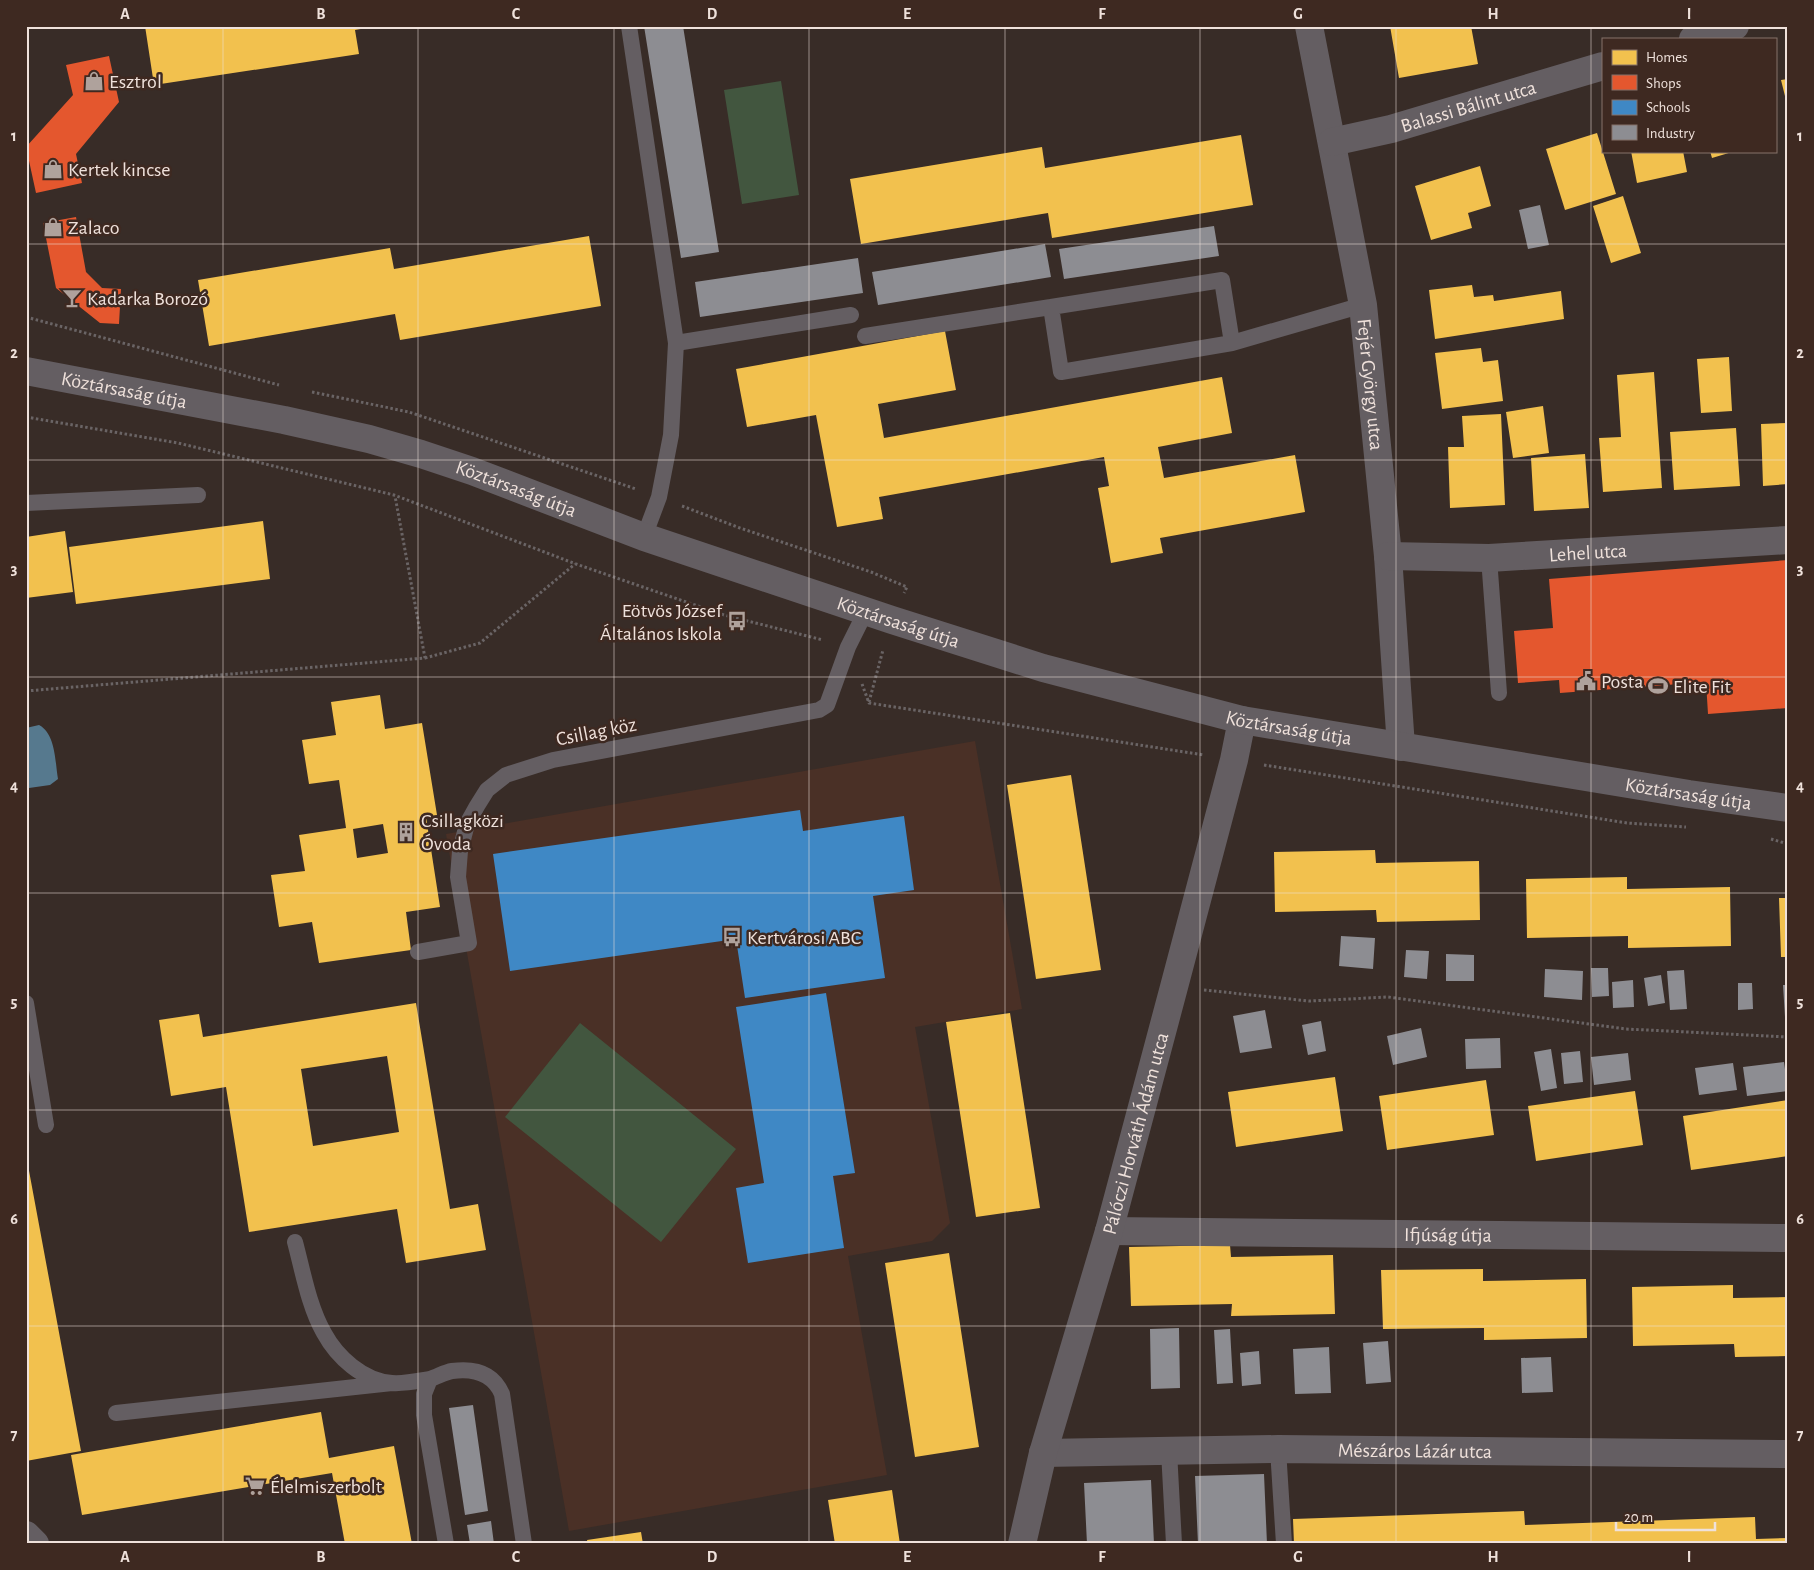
<svg xmlns="http://www.w3.org/2000/svg" width="1814" height="1570" font-family="'Alegreya Sans',sans-serif">
  <style>
    .built { fill: #4a3026 }
    .green { fill: #42563f }
    .water { fill: #56798e }
    .homes { fill: #f2c14e; fill-rule: evenodd }
    .shops { fill: #e4572e }
    .schools { fill: #3f88c5 }
    .industry { fill: #8d8d92 }
    .lines { fill: none; stroke-linecap: round; stroke-linejoin: round }
    .path { stroke: #6a6465; stroke-width: 3; stroke-dasharray: 2.5 2.5; stroke-linecap: butt }
    .service { stroke: #645e62; stroke-width: 16 }
    .minor { stroke: #645e62; stroke-width: 28 }
    .tertiary { stroke: #645e62; stroke-width: 28 }
    .grid { fill: none; stroke: #efe1db; stroke-width: 1; stroke-opacity: 0.55 }
    .labels { text-anchor: middle; stroke-width: 5; stroke-linejoin: round; paint-order: stroke }
    .poi-label { font-size: 20px; fill: #efe1db; stroke: #3e2921; text-anchor: start }
    .street-label { font-size: 20px; fill: #efe1db; stroke: #3e2921 }
    .neatline { fill: none; stroke: #efe1db; stroke-width: 2 }
    .grid-label { font-size: 16px; text-anchor: middle; font-weight: bold; fill: #efe1db }
  </style>
  <rect width="100%" height="100%" fill="#382c27"/>
  <path class="built" d="M975 741 1022 1009 915 1027 950 1223 932 1241 848 1256 887 1475 569 1531 446 834Z"/>
  <path class="green" d="M781 81 799 195 742 204 724 90Z
    M580 1023 736 1149 661 1242 505 1117Z"/>
  <path class="water" d="M39 725C56 734 55 762 58 779L50 785 29 788 26 775V728Z"/>
  <path class="homes" d="M145 26H372V27L355 30 359 54 154 85Z
    M1390 26H1471L1478 64 1399 78Z
    M1788 79V104H1787L1781 80Z
    M1597 133 1616 194 1565 210 1546 149Z
    M1241 135 1253 205 1052 238 1048 213 861 244 850 179 1042 147 1045 168Z
    M1631 151H1683L1687 172 1637 183Z
    M1710 151H1732V152L1712 158Z
    M1480 166 1491 206 1468 213 1472 228 1431 240 1415 186Z
    M1623 196 1641 253 1611 263 1593 206Z
    M589 236 601 306 400 340 395 314 209 346 198 280 390 248 394 269Z
    M1472 285 1474 297 1493 295 1494 301 1561 291 1564 319 1435 339 1429 290Z
    M945 331 956 390 878 404 884 438 1222 377 1232 433 1158 447 1164 478 1295 455 1305 512 1160 538 1163 553 1111 563 1098 488 1109 486 1104 457 879 497 883 519 837 527 816 415 747 427 736 369Z
    M1481 348 1483 362 1498 360 1503 401 1442 409 1435 353Z
    M1729 357 1732 411 1701 413 1697 359Z
    M1654 372 1662 488 1603 492 1599 438 1621 437 1617 375Z
    M1543 406 1549 453 1513 458 1506 412Z
    M1501 414 1505 505 1450 508 1448 447H1464L1462 416Z
    M1788 423V484L1763 486 1761 424Z
    M1736 428 1740 486 1674 490 1670 432Z
    M1585 454 1589 508 1534 511 1531 458Z
    M263 521 270 579 76 604 69 547Z
    M65 531 73 592 26 598V537Z
    M380 695 385 729 422 723 437 815 426 817 440 907 406 912 411 950 319 963 312 922 279 927 271 875 305 871 299 835 346 828 339 780 309 784 302 740 336 735 331 702ZM383 824 388 853 357 858 353 829Z
    M1071 775 1101 970 1036 979 1007 785Z
    M1375 850 1376 863 1479 861 1480 920 1377 922 1376 910 1275 912 1274 852Z
    M1627 877V889L1730 887 1731 946 1628 948V936L1527 938 1526 879Z
    M1779 898H1788V957H1781Z
    M416 1003 450 1209 478 1204 486 1250 406 1263 397 1209 249 1232 226 1087 171 1096 159 1020 199 1014 203 1037ZM387 1056 399 1132 313 1146 301 1069Z
    M1010 1013 1040 1208 976 1217 946 1022Z
    M1335 1077 1343 1131 1236 1147 1228 1092Z
    M1486 1080 1494 1135 1387 1150 1379 1096Z
    M1635 1091 1643 1145 1536 1161 1528 1106Z
    M1788 1100V1156L1691 1170 1683 1116Z
    M27 1160 81 1451 26 1461V1161Z
    M1230 1245 1231 1257 1333 1255 1335 1314 1231 1316 1232 1304 1131 1306 1129 1247Z
    M949 1253 979 1447 915 1457 885 1263Z
    M1483 1269V1281L1586 1279 1587 1338 1484 1340V1328L1383 1329 1381 1270Z
    M1733 1285V1298L1788 1297V1356L1735 1357 1734 1344 1633 1346 1632 1287Z
    M321 1412 329 1458 394 1446 412 1544H345L332 1473 82 1515 71 1455Z
    M892 1490 900 1544H835L828 1500Z
    M1524 1511 1525 1525 1755 1517 1756 1539 1788 1538V1544H1294L1293 1519Z
    M641 1532 643 1544H588L587 1540Z"/>
  <path class="shops" d="M109 56 119 102 76 154 82 183 36 193 26 147 73 95 66 65Z
    M76 217 86 272 102 288 121 289 119 324 100 323 56 288 43 223Z
    M1788 560V708L1708 714 1706 682 1560 693 1559 680 1518 683 1514 631 1553 628 1549 579Z"/>
  <path class="schools" d="M800 810 803 831 904 816 914 890 873 896 885 978 745 998 736 939 510 971 493 854Z
    M826 993 855 1173 833 1176 844 1248 748 1263 736 1188 764 1183 736 1007Z"/>
  <path class="industry" d="M644 26H683L719 252 681 258Z
    M1540 205 1549 245 1528 249 1519 210Z
    M1214 226 1219 256 1064 279 1059 249Z
    M1045 244 1051 277 878 305 872 272Z
    M858 258 863 293 700 317 695 282Z
    M1341 936 1375 938 1373 969 1339 966Z
    M1406 950 1429 951 1427 979 1404 977Z
    M1446 954 1474 955V981H1446Z
    M1591 968H1608L1609 996 1592 997Z
    M1545 969 1583 971 1582 1000 1544 997Z
    M1684 970 1687 1009 1670 1010 1667 971Z
    M1661 975 1665 1003 1648 1006 1644 978Z
    M1633 980 1634 1007 1613 1008 1612 982Z
    M1738 983H1752L1753 1009 1738 1010Z
    M1783 985H1788V1016L1785 1017Z
    M1265 1010 1272 1048 1240 1053 1233 1016Z
    M1321 1021 1326 1051 1308 1055 1302 1025Z
    M1421 1028 1427 1057 1393 1065 1387 1036Z
    M1500 1038 1501 1068 1466 1069 1465 1039Z
    M1551 1049 1557 1088 1541 1091 1534 1052Z
    M1580 1051 1583 1082 1564 1084 1561 1053Z
    M1628 1053 1631 1080 1594 1085 1591 1057Z
    M1784 1062 1788 1091 1747 1096 1743 1067Z
    M1733 1063 1737 1090 1699 1095 1695 1068Z
    M1179 1328 1180 1388 1151 1389 1150 1329Z
    M1230 1329 1233 1383 1217 1384 1214 1330Z
    M1388 1341 1391 1382 1366 1384 1363 1343Z
    M1329 1347 1331 1393 1295 1394 1293 1349Z
    M1259 1351 1261 1384 1242 1386 1240 1353Z
    M1551 1357 1553 1392 1522 1393 1521 1358Z
    M473 1405 488 1511 465 1515 449 1408Z
    M1264 1474 1267 1544H1198L1195 1476Z
    M1151 1480 1154 1544H1087L1084 1483Z
    M491 1521 494 1544H470L467 1525Z"/>
  <g class="lines">
    <path class="path" d="M26 317 279 385
      M312 392 409 412 636 489
      M26 417 178 443 394 495 576 564 724 615 823 640
      M682 506 740 528 871 572 907 587 904 593
      M425 658 480 643 575 564
      M862 684 869 703 1204 755
      M26 691 425 658 395 496
      M869 702 883 650
      M1264 765 1627 823 1686 827
      M1771 839 1788 844
      M1204 990 1309 1001 1388 997 1626 1029 1788 1037"/>
    <path class="service" d="M629 26 676 343 671 435 659 497 644 537
      M1051 307 1222 280 1232 343
      M865 336 1051 307 1061 372 1232 343 1363 305
      M676 343 851 315
      M26 503 198 495
      M1489 558 1499 693
      M418 952 469 943 458 877 460 851 467 824 477 806 487 790 506 775 553 760 819 710 827 705 848 647 866 611
      M26 1003 46 1125
      M295 1242C303 1272 309 1307 324 1333 337 1357 363 1381 392 1383 404 1384 418 1381 430 1379
      M116 1413 392 1383
      M1278 1449 1284 1544
      M1169 1451 1174 1544
      M446 1544 424 1415V1394L430 1379C437 1377 445 1372 452 1371 474 1368 493 1373 502 1394L524 1544"/>
    <g class="minor">
      <path id="s1" d="M1309 26 1363 305 1388 556 1401 747"/>
      <path d="M1693 39 1735 26"/>
      <path id="s2" d="M1332 142 1391 129 1603 66"/>
      <path id="s3" d="M1388 556 1489 558 1788 540"/>
      <path id="s4" d="M1109 1231 1788 1238"/>
      <path id="s5" d="M1043 1453 1278 1449 1788 1454"/>
      <path d="M26 1535 35 1544"/>
      <path id="s6" d="M1022 1544 1043 1453 1109 1231 1174 987 1234 760 1242 720"/>
    </g>
    <path class="tertiary" id="s7" d="M26 371 284 420 369 439 421 454 472 471 644 537 892 620 1043 668 1242 720 1689 794 1788 808"/>
  </g>
  <path class="grid" d="M223 26V1544M418 26V1544M614 26V1544M809 26V1544M1005 26V1544M1200 26V1544M1396 26V1544M1591 26V1544M26 244H1788M26 460H1788M26 677H1788M26 893H1788M26 1110H1788M26 1326H1788"/>
  <defs>
    <symbol id="shop-bare" viewBox="-9 -9 18 18"><path d="M-5-2.5h2.3a2.7 3.5 0 0 1 5.4 0H5L5.5 6h-11ZM-1.5-2.5h3a1.5 2.3 0 0 0-3 0Z" fill="#afa29c" stroke="#3e2921" stroke-width="2.5" paint-order="stroke"/></symbol>
    <symbol id="bar-bare" viewBox="-9 -9 18 18"><path d="M-6-5H6L.8 .8V4.5H3.5V6h-7V4.5H-.8V.8Z" fill="#afa29c" stroke="#3e2921" stroke-width="2.5" paint-order="stroke"/></symbol>
    <symbol id="bus-bare" viewBox="-9 -9 18 18"><path d="M-5-6H5V4H4V6H2V4H-2V6H-4V4H-5ZM-3.5-4V0h7V-4ZM-3.5 1.2v1.5H-2V1.2ZM2 1.2v1.5H3.5V1.2Z" fill="#afa29c" stroke="#3e2921" stroke-width="2.5" paint-order="stroke"/></symbol>
    <symbol id="civic-bare" viewBox="-9 -9 18 18"><path d="M-.6-6.5H3V-4.5H.6V-3L4-1V1h2V6H-6V1h2V-1L-.6-3ZM-1.2 2.5V6h2.4V2.5Z" fill="#afa29c" stroke="#3e2921" stroke-width="2.5" paint-order="stroke"/></symbol>
    <symbol id="stadium-bare" viewBox="-9 -9 18 18"><path d="M0-5a6.5 5 0 1 0 0 10a6.5 5 0 1 0 0-10ZM-3.5-1.8h7v3.6h-7Z" fill="#afa29c" stroke="#3e2921" stroke-width="2.5" paint-order="stroke"/></symbol>
    <symbol id="building-bare" viewBox="-9 -9 18 18"><path d="M-4-6H4V6H1V3H-1V6H-4ZM-2.5-4.3h1.7v1.8h-1.7ZM.8-4.3h1.7v1.8H.8ZM-2.5-1h1.7V.8h-1.7ZM.8-1h1.7V.8H.8Z" fill="#afa29c" stroke="#3e2921" stroke-width="2.5" paint-order="stroke"/></symbol>
    <symbol id="supermarket-bare" viewBox="-9 -9 18 18"><path d="M-6-5.5h2.5l.6 2H6L4.5 2H-2.5L-4.4-4H-6ZM-1.5 3.2a1.3 1.3 0 1 0 .1 0ZM3 3.2a1.3 1.3 0 1 0 .1 0Z" fill="#afa29c" stroke="#3e2921" stroke-width="2.5" paint-order="stroke"/></symbol>
  </defs>
  <g fill-rule="evenodd">
    <use href="#shop-bare" x="80" y="67" width="28" height="28"/>
    <use href="#shop-bare" x="39" y="155" width="28" height="28"/>
    <use href="#shop-bare" x="39" y="213" width="28" height="28"/>
    <use href="#bar-bare" x="58" y="284" width="28" height="28"/>
    <use href="#bus-bare" x="723" y="607" width="28" height="28"/>
    <use href="#civic-bare" x="1572" y="667" width="28" height="28"/>
    <use href="#stadium-bare" x="1644" y="672" width="28" height="28"/>
    <use href="#building-bare" x="392" y="818" width="28" height="28"/>
    <use href="#bus-bare" x="718" y="923" width="28" height="28"/>
    <use href="#supermarket-bare" x="241" y="1472" width="28" height="28"/>
  </g>
  <g class="labels">
    <g class="poi-label">
      <text x="109" y="88">Esztrol</text>
      <text x="68" y="176">Kertek kincse</text>
      <text x="68" y="234">Zalaco</text>
      <text x="87" y="305">Kadarka Borozó</text>
      <text x="722" y="617" text-anchor="end">Eötvös József<tspan x="722" dy="23">Általános Iskola</tspan></text>
      <text x="1601" y="688">Posta</text>
      <text x="1673" y="693">Elite Fit</text>
      <text x="421" y="827">Csillagközi<tspan x="421" dy="23">Óvoda</tspan></text>
      <text x="747" y="944">Kertvárosi ABC</text>
      <text x="270" y="1493">Élelmiszerbolt</text>
    </g>
    <g class="street-label">
      <text dy="7" stroke="none"><textPath href="#s2" startOffset="141">Balassi Bálint utca</textPath></text>
      <text dy="7" stroke="none"><textPath href="#s1" startOffset="364">Fejér György utca</textPath></text>
      <text dy="7" stroke="none"><textPath href="#s7" startOffset="100">Köztársaság útja</textPath></text>
      <text dy="7" stroke="none"><textPath href="#s7" startOffset="505">Köztársaság útja</textPath></text>
      <text dy="7" stroke="none"><textPath href="#s3" startOffset="200">Lehel utca</textPath></text>
      <text dy="7" stroke="none"><textPath href="#s7" startOffset="910">Köztársaság útja</textPath></text>
      <text dy="7" stroke="none"><textPath href="#s7" startOffset="1315">Köztársaság útja</textPath></text>
      <text transform="translate(596 731) rotate(-11)" y="7">Csillag köz</text>
      <text dy="7" stroke="none"><textPath href="#s7" startOffset="1720">Köztársaság útja</textPath></text>
      <text dy="7" stroke="none"><textPath href="#s6" startOffset="426">Pálóczi Horváth Ádám utca</textPath></text>
      <text dy="7" stroke="none"><textPath href="#s4" startOffset="339">Ifjúság útja</textPath></text>
      <text dy="7" stroke="none"><textPath href="#s5" startOffset="372">Mészáros Lázár utca</textPath></text>
    </g>
  </g>
  <rect width="1814" height="1570" fill="none" stroke="#3e2921" stroke-width="55"/>
  <rect x="1602" y="38" width="175" height="115" fill="#3e2921" stroke="#85736b"/>
  <rect x="1612" y="50" width="25" height="15" fill="#f2c14e" stroke="#85736b"/>
  <text x="1646" y="62" font-size="15" fill="#efe1db">Homes</text>
  <rect x="1612" y="75" width="25" height="15" fill="#e4572e" stroke="#85736b"/>
  <text x="1646" y="88" font-size="15" fill="#efe1db">Shops</text>
  <rect x="1612" y="100" width="25" height="15" fill="#3f88c5" stroke="#85736b"/>
  <text x="1646" y="112" font-size="15" fill="#efe1db">Schools</text>
  <rect x="1612" y="125" width="25" height="15" fill="#8d8d92" stroke="#85736b"/>
  <text x="1646" y="138" font-size="15" fill="#efe1db">Industry</text>
  <path d="M1616 1522v8h99v-8" fill="none" stroke="#efe1db" stroke-width="2.5"/>
  <text x="1624" y="1522" font-size="15" fill="#efe1db" stroke="#3e2921" stroke-width="4" paint-order="stroke">20 m</text>
  <rect x="28" y="28" width="1758" height="1514" class="neatline"/>
  <g class="grid-label">
    <text x="125" y="19">A</text>
    <text x="321" y="19">B</text>
    <text x="516" y="19">C</text>
    <text x="712" y="19">D</text>
    <text x="907" y="19">E</text>
    <text x="1102" y="19">F</text>
    <text x="1298" y="19">G</text>
    <text x="1493" y="19">H</text>
    <text x="1689" y="19">I</text>
    <text x="14" y="141">1</text>
    <text x="1800" y="141">1</text>
    <text x="14" y="358">2</text>
    <text x="1800" y="358">2</text>
    <text x="14" y="574">3</text>
    <text x="1800" y="574">3</text>
    <text x="14" y="791">4</text>
    <text x="1800" y="791">4</text>
    <text x="14" y="1007">5</text>
    <text x="1800" y="1007">5</text>
    <text x="14" y="1224">6</text>
    <text x="1800" y="1224">6</text>
    <text x="14" y="1440">7</text>
    <text x="1800" y="1440">7</text>
    <text x="125" y="1562">A</text>
    <text x="321" y="1562">B</text>
    <text x="516" y="1562">C</text>
    <text x="712" y="1562">D</text>
    <text x="907" y="1562">E</text>
    <text x="1102" y="1562">F</text>
    <text x="1298" y="1562">G</text>
    <text x="1493" y="1562">H</text>
    <text x="1689" y="1562">I</text>
  </g>
</svg>
